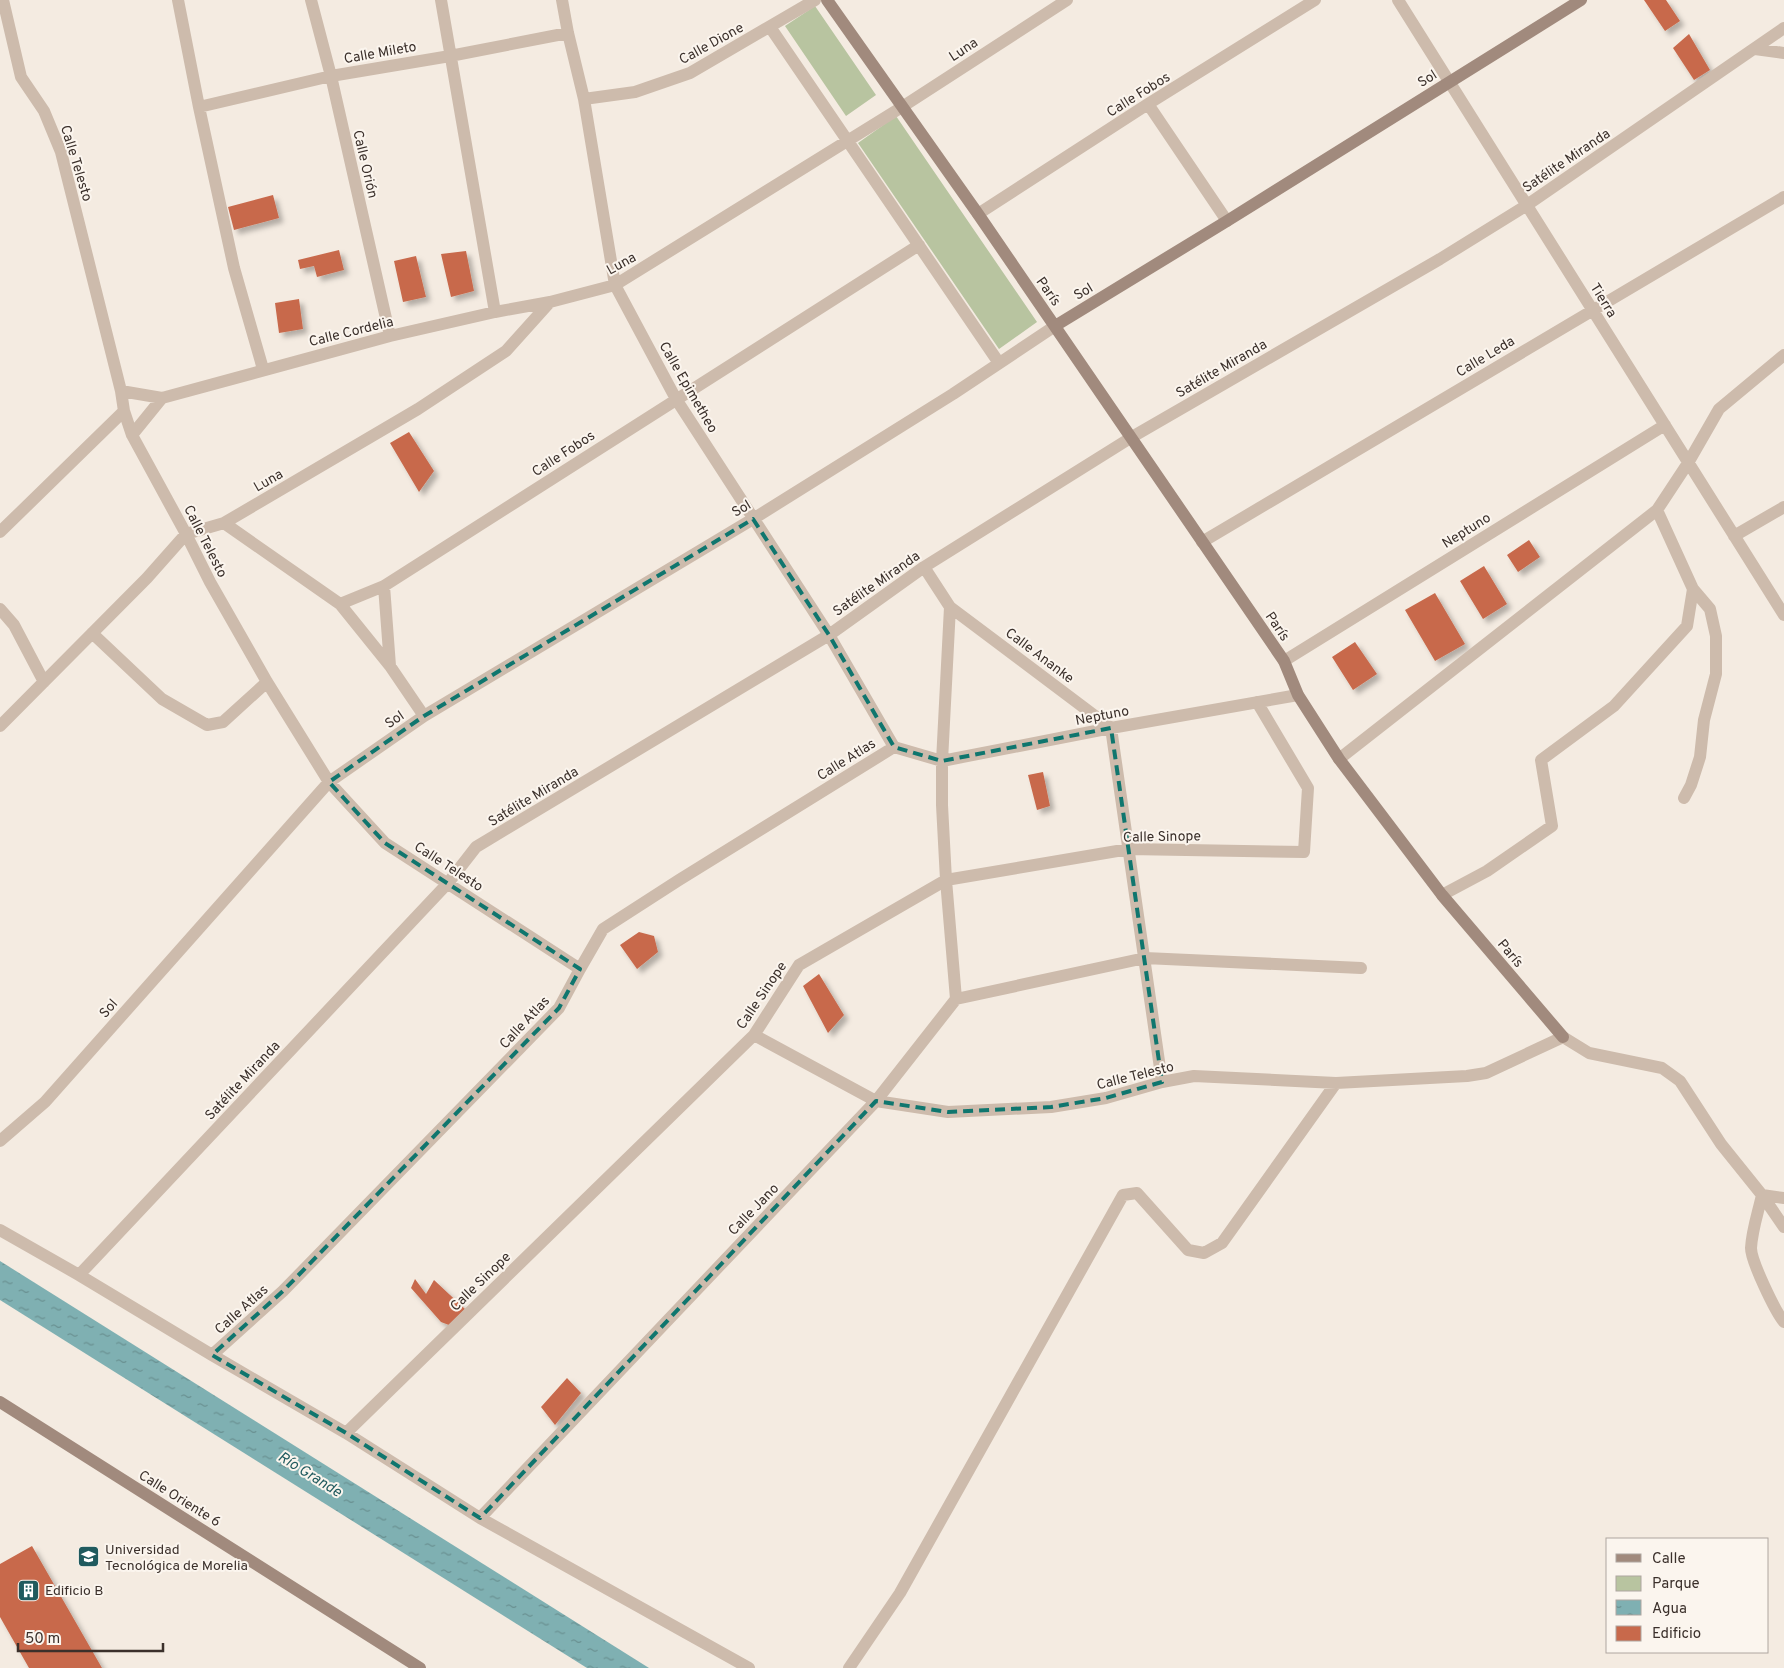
<svg xmlns="http://www.w3.org/2000/svg" width="1784" height="1668" font-family="Overpass,sans-serif">
  <style>
    .park { fill: #b8c4a0 }
    .water { fill: url(#water-ripples) }
    .building { fill: #c8694b; filter: url(#shadow) }
    .lines { fill: none; stroke-linecap: round; stroke-linejoin: round }
    .street { stroke: #cdbbac; stroke-width: 12 }
    .secondary { stroke: #a18a7d; stroke-width: 12 }
    .marked { fill: none; stroke: #0f766e; stroke-width: 4; stroke-dasharray: 10 6; stroke-linejoin: round }
    .labels { text-anchor: middle; stroke-width: 4; stroke-linejoin: round; paint-order: stroke }
    .street-label { font-size: 14px; fill: #3b302b; stroke: #fbf5ee }
    .poi-label { font-size: 14px; fill: #3b302b; stroke: #fbf5ee; text-anchor: start }
    .water-label { font-size: 15px; font-style: italic; fill: #1f5a5e; stroke: #fbf5ee }
  </style>
  <defs>
    <pattern id="water-ripples" width="26" height="14" patternUnits="userSpaceOnUse" patternTransform="scale(1.25)"><rect width="26" height="14" fill="#7fb0b2"/><path d="M2 4q2-2 4 0t4 0M15 11q2-2 4 0t4 0" fill="none" stroke="#699091"/></pattern>
    <filter id="shadow"><feDropShadow dx="4.5" dy="4.5" stdDeviation="2.5" flood-color="#0004"/></filter>
  </defs>
  <rect width="100%" height="100%" fill="#f4ebe1"/>
  <path class="park" d="M815 6 876 95 846 116 785 26Z
    M896 116 1037 322 999 349 858 143Z"/>
  <path class="water" d="M0 1261 649 1668H587L0 1300Z"/>
  <path class="building" d="M1644 0H1666L1680 21 1665 31Z
    M1689 34 1710 70 1694 80 1673 48Z
    M273 195 279 218 234 230 228 207Z
    M339 250 344 270 317 277 314 266 300 269 298 260Z
    M466 251 474 291 451 297 441 254Z
    M416 256 426 297 403 302 394 261Z
    M299 299 303 329 279 333 275 303Z
    M409 432 434 471 419 492 390 443Z
    M1529 540 1540 557 1518 572 1507 555Z
    M1484 566 1507 604 1483 619 1460 581Z
    M1435 593 1465 644 1435 661 1405 610Z
    M1355 642 1377 674 1353 690 1332 657Z
    M1043 772 1050 806 1037 810 1028 775Z
    M639 932 654 936 658 952 637 969 620 945Z
    M819 974 844 1015 828 1033 803 986Z
    M415 1279 426 1294 434 1280 465 1309 449 1325 441 1322 411 1288Z
    M567 1378 581 1393 555 1425 541 1407Z
    M32 1546 102 1668H29L0 1617V1564Z"/>
  <g class="lines">
    <path class="street" d="M3 0 21 77 44 111 61 152 121 391 124 411 132 435 186 534 210 582 267 682 329 782 385 843 580 969
      M178 0 199 107 234 268 263 369
      M311 0 331 76 390 336
      M441 0 495 312
      M562 0 568 33 584 99 615 285 676 399 829 635 894 747
      M1398 0 1784 615
      M770 27 999 363
      M1755 49 1784 53
      M584 99 635 92 690 73 815 0
      M1148 104 1227 221
      M199 107 331 76 450 56 568 33
      M978 214 1148 104 1315 0
      M121 391 162 398 390 336 495 312 550 302
      M132 435 162 398
      M224 523 340 604 390 666 424 716
      M0 532 124 411
      M1734 536 1784 507
      M1202 542 1784 197
      M384 586 390 666
      M340 604 384 586 919 245
      M950 607 1111 728 1162 1082
      M0 609 14 625 44 682
      M92 633 162 699 207 725 223 722 267 682
      M1284 661 1665 425
      M0 726 147 578 186 534 224 523 418 409 506 351 550 302 615 285 902 107 1067 0
      M1339 759 1657 510 1688 463 1719 409 1784 355
      M1684 798 1691 785 1700 757 1704 720 1716 674V636L1710 609 1693 589
      M1442 895 1487 871 1552 826 1541 760 1614 706 1687 626 1693 589 1657 510
      M956 999 1145 958 1361 968
      M754 1035 876 1101 948 1112 1051 1107 1106 1098 1162 1082 1194 1076 1336 1083 1467 1076 1486 1073 1563 1037 1589 1053 1662 1068 1680 1081 1721 1144 1762 1195 1784 1227
      M0 1141 45 1102 329 782 424 716 753 519 953 394 1055 326
      M1762 1195C1758 1213 1752 1230 1751 1248 1751 1261 1775 1311 1784 1322
      M1762 1195 1784 1198
      M0 1230 79 1275 212 1355 346 1433 480 1518 749 1668
      M79 1275 448 883 476 847 829 635 924 567 1132 437 1440 259 1527 205 1784 28
      M212 1355 283 1291 559 1008 580 969 603 929 679 880 894 747 942 761 1111 728 1298 695
      M346 1433 754 1035 799 965 946 880 1129 849 1304 852 1308 788 1257 702
      M480 1518 876 1101 956 999 946 880 942 805V761L950 607 924 567
      M849 1668 900 1593 1123 1195 1137 1193 1188 1250 1204 1253 1222 1243 1336 1083"/>
    <path class="secondary" d="M827 0 978 214 1284 661 1298 695 1339 759 1442 895 1563 1037
      M1055 326 1227 221 1581 0
      M0 1402 420 1668"/>
  </g>
  <path class="marked" d="M753 519 829 635 894 747 942 761 1111 728 1162 1082 1106 1098 1051 1107 948 1112 876 1101 480 1518 346 1433 212 1355 283 1291 559 1008 580 969 385 843 329 782 424 716Z"/>
  <defs>
    <symbol id="university-square" viewBox="-11 -11 22 22"><rect x="-9" y="-9" width="18" height="18" rx="4" fill="#1f5a5e" stroke="#fbf5ee"/><path d="M0-5L7-2L0 1L-7-2ZM-4 1L0 2.5L4 1V4Q0 6-4 4Z" fill="#fff"/></symbol>
    <symbol id="building-square" viewBox="-11 -11 22 22"><rect x="-9" y="-9" width="18" height="18" rx="4" fill="#1f5a5e" stroke="#fbf5ee"/><path d="M-4-6H4V6H1V3H-1V6H-4ZM-2.5-4.3h1.7v1.8h-1.7ZM.8-4.3h1.7v1.8H.8ZM-2.5-1h1.7V.8h-1.7ZM.8-1h1.7V.8H.8Z" fill="#fff"/></symbol>
  </defs>
  <g fill-rule="evenodd">
    <use href="#university-square" x="76" y="1544" width="25" height="25"/>
    <use href="#building-square" x="16" y="1578" width="25" height="25"/>
  </g>
  <g class="labels">
    <g class="street-label">
      <text transform="translate(711 43) rotate(-29)" y="5">Calle Dione</text>
      <text transform="translate(963 49) rotate(-33)" y="5">Luna</text>
      <text transform="translate(380 52) rotate(-10)" y="5">Calle Mileto</text>
      <text transform="translate(1427 78) rotate(-32)" y="5">Sol</text>
      <text transform="translate(1138 94) rotate(-32)" y="5">Calle Fobos</text>
      <text transform="translate(1566 160) rotate(-34)" y="5">Satélite Miranda</text>
      <text transform="translate(77 163) rotate(73)" y="5">Calle Telesto</text>
      <text transform="translate(366 164) rotate(77)" y="5">Calle Orión</text>
      <text transform="translate(621 263) rotate(-29)" y="5">Luna</text>
      <text transform="translate(1049 291) rotate(55)" y="5">París</text>
      <text transform="translate(1083 291) rotate(-31)" y="5">Sol</text>
      <text transform="translate(1604 300) rotate(58)" y="5">Tierra</text>
      <text transform="translate(351 331) rotate(-14)" y="5">Calle Cordelia</text>
      <text transform="translate(1485 356) rotate(-31)" y="5">Calle Leda</text>
      <text transform="translate(1221 368) rotate(-30)" y="5">Satélite Miranda</text>
      <text transform="translate(689 387) rotate(60)" y="5">Calle Epimetheo</text>
      <text transform="translate(563 453) rotate(-33)" y="5">Calle Fobos</text>
      <text transform="translate(268 480) rotate(-30)" y="5">Luna</text>
      <text transform="translate(741 508) rotate(-31)" y="5">Sol</text>
      <text transform="translate(1466 530) rotate(-32)" y="5">Neptuno</text>
      <text transform="translate(206 541) rotate(63)" y="5">Calle Telesto</text>
      <text transform="translate(876 583) rotate(-35)" y="5">Satélite Miranda</text>
      <text transform="translate(1278 626) rotate(56)" y="5">París</text>
      <text transform="translate(1040 655) rotate(37)" y="5">Calle Ananke</text>
      <text transform="translate(1102 715) rotate(-11)" y="5">Neptuno</text>
      <text transform="translate(394 719) rotate(-34)" y="5">Sol</text>
      <text transform="translate(846 759) rotate(-32)" y="5">Calle Atlas</text>
      <text transform="translate(533 796) rotate(-31)" y="5">Satélite Miranda</text>
      <text transform="translate(1162 836) rotate(-1)" y="5">Calle Sinope</text>
      <text transform="translate(449 866) rotate(33)" y="5">Calle Telesto</text>
      <text transform="translate(1511 953) rotate(50)" y="5">París</text>
      <text transform="translate(761 995) rotate(-56)" y="5">Calle Sinope</text>
      <text transform="translate(108 1008) rotate(-48)" y="5">Sol</text>
      <text transform="translate(524 1022) rotate(-47)" y="5">Calle Atlas</text>
      <text transform="translate(1135 1075) rotate(-14)" y="5">Calle Telesto</text>
      <text transform="translate(242 1080) rotate(-47)" y="5">Satélite Miranda</text>
      <text transform="translate(753 1209) rotate(-46)" y="5">Calle Jano</text>
      <text transform="translate(480 1281) rotate(-44)" y="5">Calle Sinope</text>
      <text transform="translate(241 1309) rotate(-42)" y="5">Calle Atlas</text>
      <text transform="translate(180 1498) rotate(32)" y="5">Calle Oriente 6</text>
    </g>
    <g class="poi-label">
      <text x="105" y="1554">Universidad<tspan x="105" dy="16">Tecnológica de Morelia</tspan></text>
      <text x="45" y="1595">Edificio B</text>
    </g>
    <g class="water-label">
      <text transform="translate(310 1474) rotate(32)" y="5">Río Grande</text>
    </g>
  </g>
  <rect x="1606" y="1538" width="162" height="115" fill="#fbf5ee" stroke="#aea6a0"/>
  <rect x="1616" y="1554" width="25" height="8" fill="#a18a7d" stroke="#aea6a0"/>
  <text x="1652" y="1563" font-size="15" fill="#3b302b">Calle</text>
  <rect x="1616" y="1576" width="25" height="15" fill="#b8c4a0" stroke="#aea6a0"/>
  <text x="1652" y="1588" font-size="15" fill="#3b302b">Parque</text>
  <rect x="1616" y="1600" width="25" height="15" fill="url(#water-ripples)" stroke="#aea6a0"/>
  <text x="1652" y="1613" font-size="15" fill="#3b302b">Agua</text>
  <rect x="1616" y="1626" width="25" height="15" fill="#c8694b" stroke="#aea6a0"/>
  <text x="1652" y="1638" font-size="15" fill="#3b302b">Edificio</text>
  <path d="M18 1643v8h145v-8" fill="none" stroke="#3b302b" stroke-width="2.5"/>
  <text x="25" y="1643" font-size="15" fill="#3b302b" stroke="#fbf5ee" stroke-width="4" paint-order="stroke">50 m</text>
</svg>
